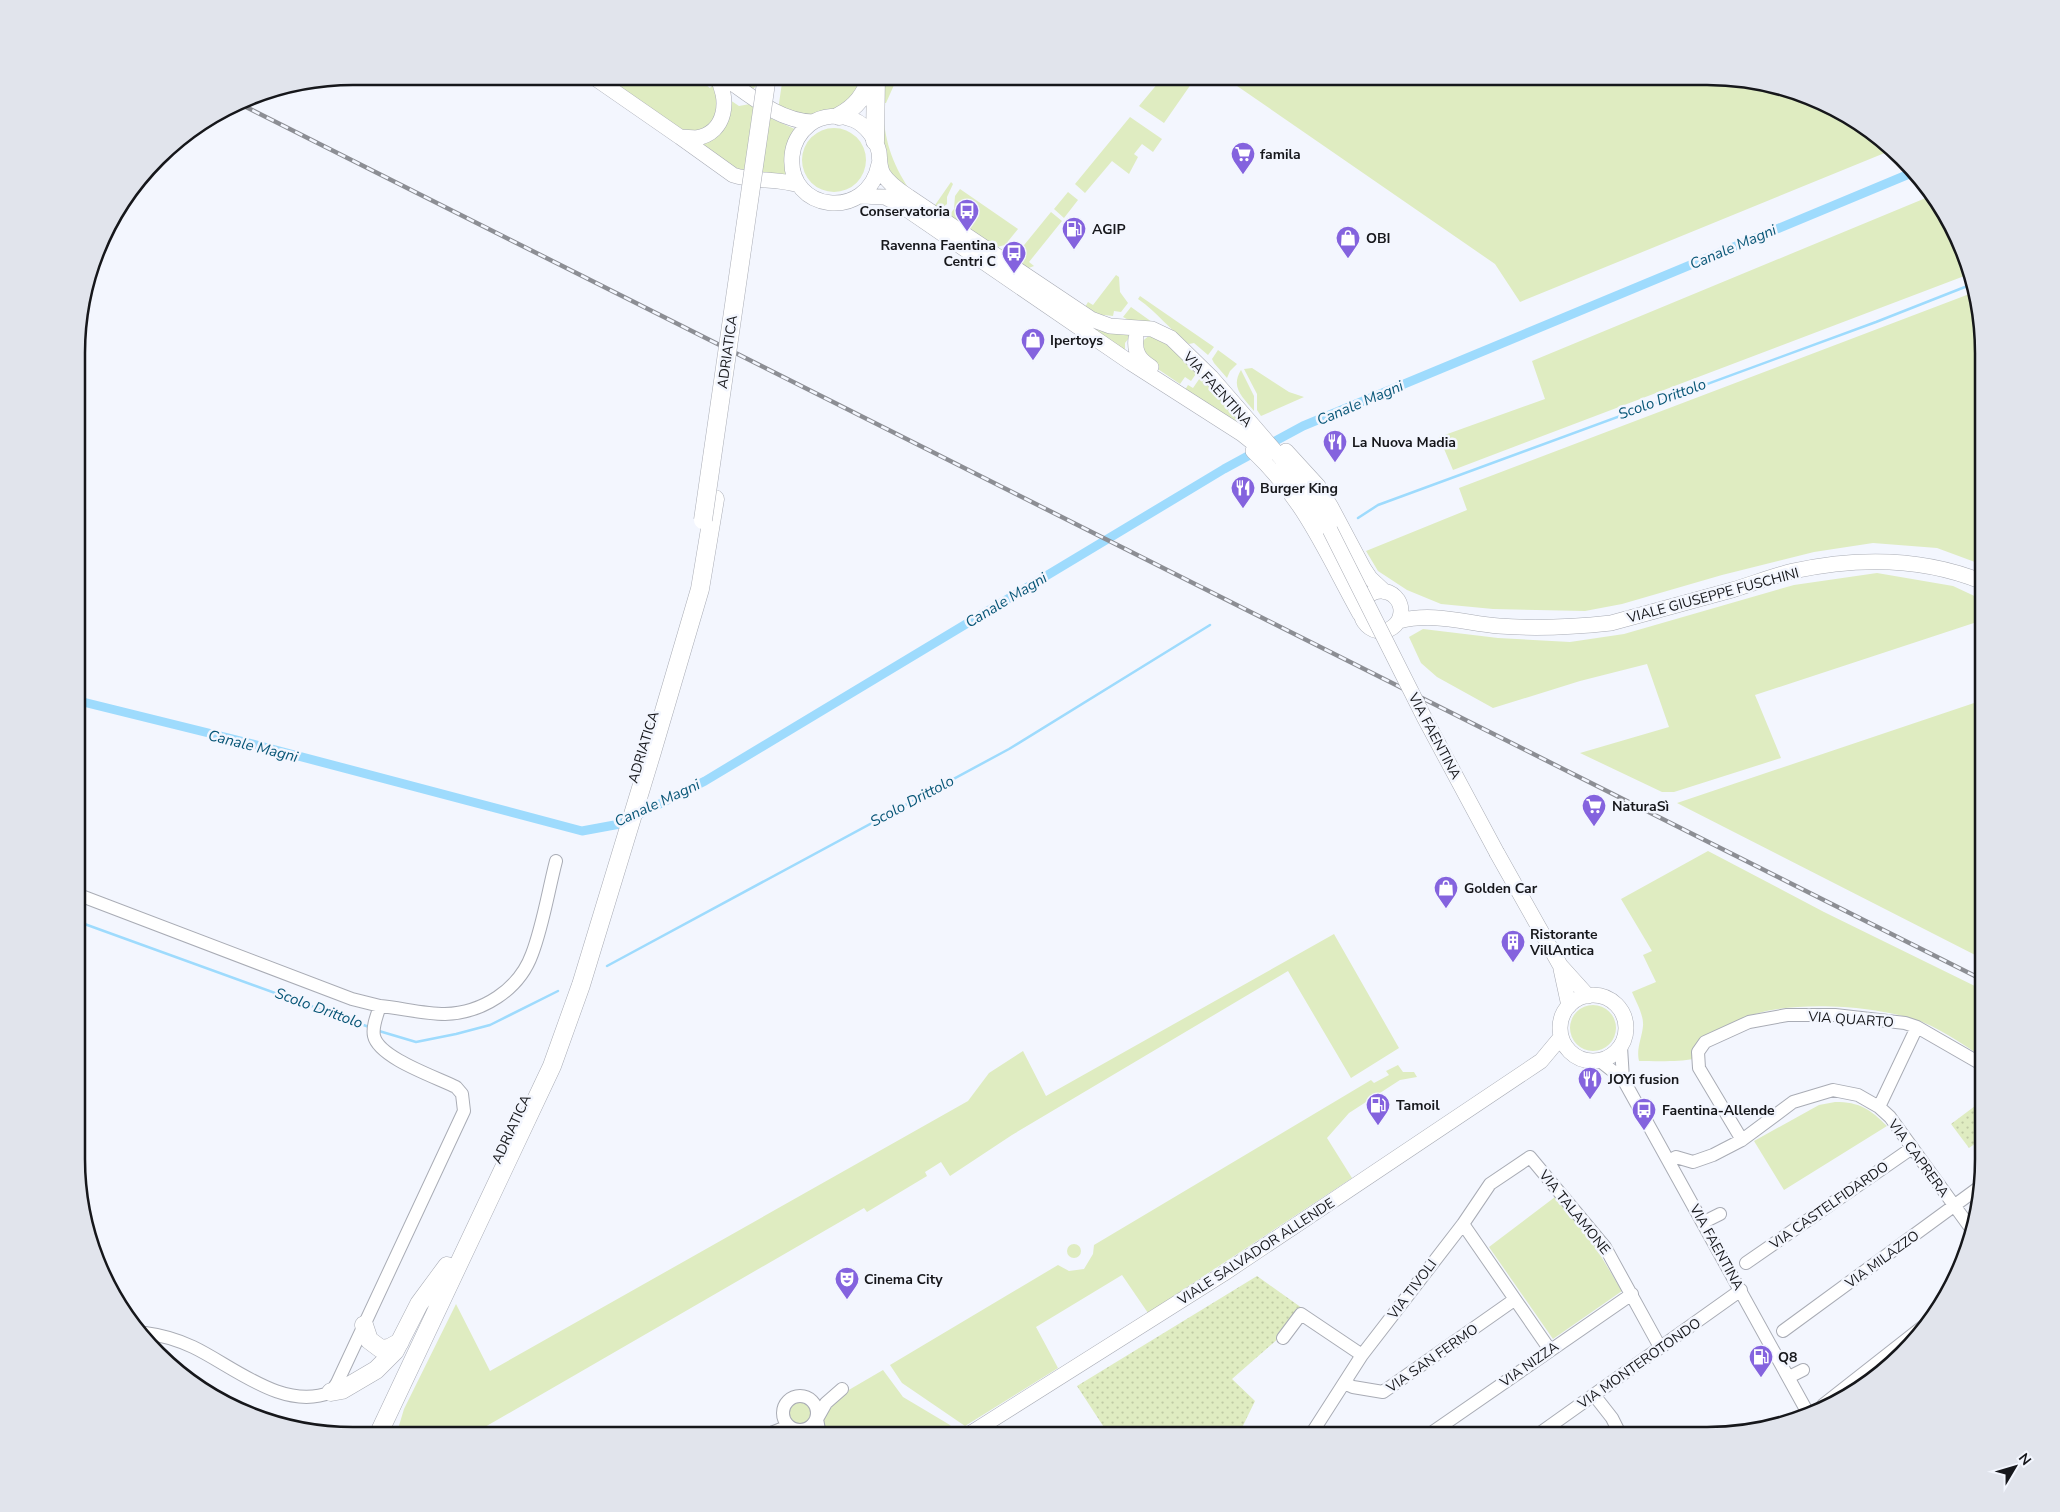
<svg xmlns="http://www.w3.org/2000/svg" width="2060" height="1512" font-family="'Nunito Sans',sans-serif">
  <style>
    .green { fill: #dfecc1 }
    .park { fill: url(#park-dots) }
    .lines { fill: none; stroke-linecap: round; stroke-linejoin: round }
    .stream { stroke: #9edbfd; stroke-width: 2.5 }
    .canal { stroke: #9edbfd; stroke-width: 9 }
    .minor-casing { stroke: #a9acb5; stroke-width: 14 }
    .major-casing { stroke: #a9acb5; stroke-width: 16 }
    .highway-casing { stroke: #a9acb5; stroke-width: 19 }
    .minor { stroke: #fff; stroke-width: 12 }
    .major { stroke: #fff; stroke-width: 15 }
    .highway { stroke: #fff; stroke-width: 18 }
    .rail-casing { stroke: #8c8e94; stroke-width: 4.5 }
    .rail { stroke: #f3f6fe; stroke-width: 2.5; stroke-dasharray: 8; stroke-linecap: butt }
    .major-bridge-casing { stroke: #a9acb5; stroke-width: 16; stroke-linecap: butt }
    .highway-bridge-casing { stroke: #a9acb5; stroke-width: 19; stroke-linecap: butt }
    .major-bridge { stroke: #fff; stroke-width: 15 }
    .highway-bridge { stroke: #fff; stroke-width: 18 }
    .labels { text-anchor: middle; stroke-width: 5; stroke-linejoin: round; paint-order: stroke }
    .poi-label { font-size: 14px; font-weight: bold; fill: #16171b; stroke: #f3f6fe; text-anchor: start }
    .street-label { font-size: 14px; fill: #16171b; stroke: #f3f6fe }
    .water-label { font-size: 15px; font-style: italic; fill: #085677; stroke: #f3f6fe }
    .rim { fill: none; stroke: #16171b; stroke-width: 2.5 }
  </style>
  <defs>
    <pattern id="park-dots" width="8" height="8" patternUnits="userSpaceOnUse" patternTransform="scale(1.25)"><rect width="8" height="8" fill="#dfecc1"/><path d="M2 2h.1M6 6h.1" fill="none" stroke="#bfcaa5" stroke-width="1.8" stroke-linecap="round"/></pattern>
  </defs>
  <rect width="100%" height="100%" fill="#f3f6fe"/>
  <path class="green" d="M603 76H694L710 88 713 84 720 111 705 130 681 131Z
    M731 76H746L755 83 756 86 753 89Z
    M783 76H868L852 104 809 117 778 110Z
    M881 76H898L886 103H882C885 141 890 160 911 192L900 185 887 169 878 119Z
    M1163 77H1196L1164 123 1139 106Z
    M1224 77H1724L1796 91 1876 134 1892 150 1520 302 1495 264Z
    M730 100 739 106 750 104 770 118 797 130 789 176 742 172 697 141Z
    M1130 117 1162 139 1153 152 1142 144 1134 154 1138 157 1129 174 1112 161 1085 193 1075 184Z
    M802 160a32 32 0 1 1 64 0a32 32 0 1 1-64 0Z
    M951 182 953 184 947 197V204L939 210 933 208Z
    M960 189 1018 229 1005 245 997 247 949 215 954 209 955 196Z
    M1068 192 1078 200 1064 218 1054 209Z
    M1933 195 1955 231 1967 275 1453 470 1439 437 1545 399 1532 361Z
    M1051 212 1062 221 1029 262 1034 266 1026 269 1011 261Z
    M1116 275 1119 277 1120 292 1128 303 1121 312 1114 311 1113 316 1104 315 1098 317 1085 307 1088 302 1093 305Z
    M1972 293 1983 336V565L1937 548 1873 543 1814 552 1722 575 1622 604 1585 611 1493 609 1441 604 1407 590 1378 571 1366 551 1467 510 1459 488Z
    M1140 296 1214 347 1208 355 1194 343 1189 344C1170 330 1157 312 1138 299Z
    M1131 307 1152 322 1134 323 1123 317Z
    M1087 325 1117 334H1132L1125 343V351Z
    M1150 335 1162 341 1198 371 1191 381 1185 377 1180 384 1149 363 1140 343Z
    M1218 350 1237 364 1230 371 1227 378 1214 363 1212 359Z
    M1252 368 1289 392 1304 397 1261 416 1257 410V394L1244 369Z
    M1241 370 1254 396V411C1243 397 1230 388 1241 370Z
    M1202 375 1260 441 1185 390 1188 385 1193 388Z
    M1877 573 1953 586 1983 600V620L1755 695 1781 758 1674 792H1662L1580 753 1669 727 1647 664 1580 681 1493 708 1437 677 1421 663 1409 637 1423 629 1498 638 1570 642 1624 634 1794 585Z
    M1983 700V959L1677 803Z
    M1708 851 1824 912 1983 990V1057C1961 1044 1938 1026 1913 1019 1870 1005 1781 999 1740 1020 1727 1027 1704 1056 1693 1059 1680 1062 1654 1061 1639 1061 1636 1049 1642 1038 1643 1026 1644 1015 1636 1002 1632 992L1656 982 1643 955 1652 951 1621 899Z
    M1334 934 1399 1048 1351 1078 1288 971 1012 1135 950 1176 941 1162 925 1172 927 1176 867 1212 864 1208 471 1435H409L398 1429 404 1409 456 1304 490 1371 968 1101 989 1073 1023 1051 1046 1096Z
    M1570 1028a23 23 0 1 1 46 0a23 23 0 1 1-46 0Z
    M1398 1065 1403 1072H1414L1417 1077 1400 1080 1349 1113 1327 1138 1352 1178 1148 1313 1122 1275 1036 1327 1058 1368 965 1426 902 1383 890 1365 1058 1265 1069 1271 1084 1269 1093 1254 1094 1245 1371 1080 1374 1083 1389 1075 1386 1071Z
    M1835 1102C1860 1102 1870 1109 1887 1126L1784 1190 1754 1141 1819 1105Z
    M1555 1197 1596 1248 1622 1291 1553 1339 1489 1247Z
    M1067 1251a7 7 0 1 1 14 0a7 7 0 1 1-14 0Z
    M883 1370 903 1397 950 1425 956 1433 953 1435H824L823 1417 835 1398Z
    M787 1413a13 13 0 1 1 26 0a13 13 0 1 1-26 0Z"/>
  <path class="park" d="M1983 1100V1138L1969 1148 1951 1124Z
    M1257 1276 1302 1308 1280 1337 1232 1379 1255 1401 1238 1436 1109 1435 1077 1386Z"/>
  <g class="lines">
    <path class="stream" d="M1358 518 1378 505 1876 322 1970 285
      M79 922 369 1027
      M607 966 1009 749 1210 625
      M379 1031 416 1042 456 1034 490 1025 558 991"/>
    <path class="canal" d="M79 701 253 744 582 831 620 824 705 781 1224 469 1303 426 1914 172"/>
    <defs>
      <path id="minor" d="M79 895 352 999 380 1006C377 1015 372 1027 374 1036 379 1058 436 1077 456 1087L462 1094 464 1111 337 1383 331 1392C284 1412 233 1366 193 1347 178 1340 161 1335 145 1333
        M380 1006C401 1008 424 1014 445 1014 482 1013 519 990 532 954 543 925 548 892 556 861
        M1621 1047 1623 1079
        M1600 1061 1623 1079 1809 1415
        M1879 1107 1917 1027
        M1742 1140 1699 1068 1698 1052 1705 1042 1749 1022 1787 1015H1835L1905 1023 1917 1027 1983 1065
        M1669 1161 1676 1157 1693 1162 1713 1155 1742 1140 1793 1102 1833 1090 1858 1095 1879 1107 1890 1117 1972 1230
        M1704 1222 1720 1214
        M1463 1224 1550 1350
        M1746 1263 1912 1148
        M1783 1331 1981 1186
        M1283 1338 1301 1314 1362 1355
        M1789 1377 1803 1370
        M1344 1383 1353 1387 1383 1392 1514 1300
        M1594 1395 1612 1418 1621 1436
        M783 1413a17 17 0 1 1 34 0a17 17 0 1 1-34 0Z
        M1823 1405 1930 1321
        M766 1435 781 1429 796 1430
        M820 1435 817 1419 826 1403 842 1389
        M1310 1436 1362 1355 1463 1224 1490 1184 1530 1157 1605 1247 1660 1347
        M1427 1436 1632 1294
        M1536 1436 1741 1290"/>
      <path id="major" d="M592 76 680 137C685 137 691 138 696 138 727 133 730 98 716 76
        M722 76C750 95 778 121 813 122
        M680 137 733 175C754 182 778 178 799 185
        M879 164C868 222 787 212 792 156 793 143 800 132 810 124 822 115 840 114 854 120 866 125 876 139 879 152 880 160 879 167 883 174 889 184 900 191 909 197L1091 319 1110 326 1152 329 1171 338 1211 377 1281 458 1314 504 1330 530
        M860 196 885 197 899 204 1131 363 1242 434 1267 454
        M1136 338C1134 353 1140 360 1151 367
        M1253 451C1305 500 1326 553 1360 614
        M1286 451 1318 486 1331 507 1364 569 1370 578 1385 592
        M1361 611a20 20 0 1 1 40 0a20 20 0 1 1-40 0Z
        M1399 621C1433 612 1465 623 1499 626 1536 629 1574 627 1611 623 1651 612 1692 601 1732 590 1752 584 1773 576 1793 571 1858 557 1922 557 1983 582
        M1497 853 1560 965 1588 996
        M1561 969 1569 1006
        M1560 1028a33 33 0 1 1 66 0a33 33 0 1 1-66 0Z
        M968 1435 1223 1274 1541 1061 1561 1037"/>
      <path id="highway" d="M839 116C857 107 864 95 872 77
        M875 141 876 76
        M364 1325 369 1340 381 1349 389 1348 400 1342
        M331 1392 342 1390 376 1370 395 1351 419 1304 447 1266
        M378 1435 552 1066 581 985 652 752 700 589 715 499"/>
    </defs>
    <use href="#minor" class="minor-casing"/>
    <use href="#major" class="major-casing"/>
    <use href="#highway" class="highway-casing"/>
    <use href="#minor" class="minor"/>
    <use href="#major" class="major"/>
    <use href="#highway" class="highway"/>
    <defs>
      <path id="rail" d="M238 103 1983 980"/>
    </defs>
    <use href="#rail" class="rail-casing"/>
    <use href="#rail" class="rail"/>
    <defs>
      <path id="major-bridge" d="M1330 530 1424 717 1497 853"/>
      <path id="highway-bridge" d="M703 520 767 76"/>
    </defs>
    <use href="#major-bridge" class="major-bridge-casing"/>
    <use href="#highway-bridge" class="highway-bridge-casing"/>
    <use href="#major-bridge" class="major-bridge"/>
    <use href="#highway-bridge" class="highway-bridge"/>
  </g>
  <defs>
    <symbol id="supermarket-pin" viewBox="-11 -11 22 30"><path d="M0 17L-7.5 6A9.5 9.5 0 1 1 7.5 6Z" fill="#8463de" stroke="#f3f6fe"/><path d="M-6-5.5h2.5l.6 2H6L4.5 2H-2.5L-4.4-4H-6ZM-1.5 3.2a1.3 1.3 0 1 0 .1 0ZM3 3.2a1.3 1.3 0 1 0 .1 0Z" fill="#fff"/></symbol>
    <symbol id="bus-pin" viewBox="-11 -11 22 30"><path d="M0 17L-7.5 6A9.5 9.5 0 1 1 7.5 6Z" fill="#8463de" stroke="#f3f6fe"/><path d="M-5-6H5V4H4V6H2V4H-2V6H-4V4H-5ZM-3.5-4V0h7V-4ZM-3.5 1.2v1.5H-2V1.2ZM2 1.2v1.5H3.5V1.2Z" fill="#fff"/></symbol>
    <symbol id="fuel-pin" viewBox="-11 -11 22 30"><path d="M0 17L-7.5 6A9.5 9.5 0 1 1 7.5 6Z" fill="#8463de" stroke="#f3f6fe"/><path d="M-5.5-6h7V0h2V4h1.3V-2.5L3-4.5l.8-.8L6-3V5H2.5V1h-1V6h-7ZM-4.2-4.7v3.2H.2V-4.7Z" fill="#fff"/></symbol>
    <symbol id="shop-pin" viewBox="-11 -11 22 30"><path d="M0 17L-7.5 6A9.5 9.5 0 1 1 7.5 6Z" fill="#8463de" stroke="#f3f6fe"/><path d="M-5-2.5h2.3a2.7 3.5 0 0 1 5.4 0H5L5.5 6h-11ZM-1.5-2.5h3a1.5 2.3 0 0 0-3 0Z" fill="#fff"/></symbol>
    <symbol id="restaurant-pin" viewBox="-11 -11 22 30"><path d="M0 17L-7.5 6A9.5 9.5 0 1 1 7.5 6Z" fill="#8463de" stroke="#f3f6fe"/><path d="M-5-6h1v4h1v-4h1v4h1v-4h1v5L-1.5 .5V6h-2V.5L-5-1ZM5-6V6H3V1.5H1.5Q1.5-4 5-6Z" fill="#fff"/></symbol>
    <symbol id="building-pin" viewBox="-11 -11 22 30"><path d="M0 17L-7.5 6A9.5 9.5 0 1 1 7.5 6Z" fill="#8463de" stroke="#f3f6fe"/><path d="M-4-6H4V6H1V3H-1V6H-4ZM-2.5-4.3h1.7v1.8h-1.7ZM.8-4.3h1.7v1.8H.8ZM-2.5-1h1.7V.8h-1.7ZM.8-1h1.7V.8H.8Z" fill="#fff"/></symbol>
    <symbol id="theatre-pin" viewBox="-11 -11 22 30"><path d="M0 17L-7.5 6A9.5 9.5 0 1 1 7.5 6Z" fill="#8463de" stroke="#f3f6fe"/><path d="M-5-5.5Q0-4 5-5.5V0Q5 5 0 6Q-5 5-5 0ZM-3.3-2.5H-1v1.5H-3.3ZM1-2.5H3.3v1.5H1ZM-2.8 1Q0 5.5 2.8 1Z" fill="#fff"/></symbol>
  </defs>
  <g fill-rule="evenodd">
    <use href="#supermarket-pin" x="1229" y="140" width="28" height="38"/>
    <use href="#bus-pin" x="953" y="197" width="28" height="38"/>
    <use href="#fuel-pin" x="1060" y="215" width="28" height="38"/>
    <use href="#shop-pin" x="1334" y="224" width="28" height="38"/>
    <use href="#bus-pin" x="1000" y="239" width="28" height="38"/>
    <use href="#shop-pin" x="1019" y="326" width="28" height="38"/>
    <use href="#restaurant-pin" x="1321" y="428" width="28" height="38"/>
    <use href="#restaurant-pin" x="1229" y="474" width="28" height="38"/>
    <use href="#supermarket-pin" x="1580" y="792" width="28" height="38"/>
    <use href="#shop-pin" x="1432" y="874" width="28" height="38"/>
    <use href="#building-pin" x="1499" y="928" width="28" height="38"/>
    <use href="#restaurant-pin" x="1576" y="1065" width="28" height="38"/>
    <use href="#fuel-pin" x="1364" y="1091" width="28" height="38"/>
    <use href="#bus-pin" x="1630" y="1096" width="28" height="38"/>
    <use href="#theatre-pin" x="833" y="1265" width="28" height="38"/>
    <use href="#fuel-pin" x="1747" y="1343" width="28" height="38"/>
  </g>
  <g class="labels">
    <g class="poi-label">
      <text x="1260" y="159">famila</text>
      <text x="950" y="216" text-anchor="end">Conservatoria</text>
      <text x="1092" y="234">AGIP</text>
      <text x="1366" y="243">OBI</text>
      <text x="996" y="250" text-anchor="end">Ravenna Faentina<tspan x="996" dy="16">Centri C</tspan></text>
      <text x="1050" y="345">Ipertoys</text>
      <text x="1352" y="447">La Nuova Madia</text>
      <text x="1260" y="493">Burger King</text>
      <text x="1612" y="811">NaturaSì</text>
      <text x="1464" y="893">Golden Car</text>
      <text x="1530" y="939">Ristorante<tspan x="1530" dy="16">VillAntica</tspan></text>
      <text x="1608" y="1084">JOYi fusion</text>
      <text x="1396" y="1110">Tamoil</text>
      <text x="1662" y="1115">Faentina-Allende</text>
      <text x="864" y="1284">Cinema City</text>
      <text x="1778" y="1362">Q8</text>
    </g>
    <g class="street-label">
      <text transform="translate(727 352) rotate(-82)" y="5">ADRIATICA</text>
      <text transform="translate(1218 389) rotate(48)" y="5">VIA FAENTINA</text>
      <text transform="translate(1713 595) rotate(-15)" y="5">VIALE GIUSEPPE FUSCHINI</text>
      <text transform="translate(1435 736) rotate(62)" y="5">VIA FAENTINA</text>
      <text transform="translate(643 747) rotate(-73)" y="5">ADRIATICA</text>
      <text transform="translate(1851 1019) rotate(4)" y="5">VIA QUARTO</text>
      <text transform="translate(511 1129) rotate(-65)" y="5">ADRIATICA</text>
      <text transform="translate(1919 1158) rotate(54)" y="5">VIA CAPRERA</text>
      <text transform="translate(1829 1205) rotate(-35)" y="5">VIA CASTELFIDARDO</text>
      <text transform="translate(1575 1212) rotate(51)" y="5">VIA TALAMONE</text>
      <text transform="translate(1717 1247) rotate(61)" y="5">VIA FAENTINA</text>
      <text transform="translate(1256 1251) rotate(-33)" y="5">VIALE SALVADOR ALLENDE</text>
      <text transform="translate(1882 1259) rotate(-36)" y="5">VIA MILAZZO</text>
      <text transform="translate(1412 1289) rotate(-53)" y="5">VIA TIVOLI</text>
      <text transform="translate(1432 1358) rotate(-35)" y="5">VIA SAN FERMO</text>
      <text transform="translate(1639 1363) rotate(-35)" y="5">VIA MONTEROTONDO</text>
      <text transform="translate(1529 1364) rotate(-35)" y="5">VIA NIZZA</text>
    </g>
    <g class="water-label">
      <text transform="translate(1733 247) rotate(-23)" y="5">Canale Magni</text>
      <text transform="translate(1662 399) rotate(-20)" y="5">Scolo Drittolo</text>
      <text transform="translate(1360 403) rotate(-23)" y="5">Canale Magni</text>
      <text transform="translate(1006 600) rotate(-31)" y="5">Canale Magni</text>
      <text transform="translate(253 746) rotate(14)" y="5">Canale Magni</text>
      <text transform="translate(912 801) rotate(-28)" y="5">Scolo Drittolo</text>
      <text transform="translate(657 803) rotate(-25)" y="5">Canale Magni</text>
      <text transform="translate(319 1008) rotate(20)" y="5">Scolo Drittolo</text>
    </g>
  </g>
  <path d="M0 0H2060V1512H0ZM353 85H1707A268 268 0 0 1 1975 353V1159A268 268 0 0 1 1707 1427H353A268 268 0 0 1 85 1159V353A268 268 0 0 1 353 85Z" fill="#e1e4ec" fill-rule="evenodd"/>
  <path class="rim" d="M353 85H1707A268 268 0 0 1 1975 353V1159A268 268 0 0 1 1707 1427H353A268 268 0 0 1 85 1159V353A268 268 0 0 1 353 85Z"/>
  <g transform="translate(2015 1467) rotate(52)" stroke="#f3f6fe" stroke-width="4" paint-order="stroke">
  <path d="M0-4L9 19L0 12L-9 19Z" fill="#16171b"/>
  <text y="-8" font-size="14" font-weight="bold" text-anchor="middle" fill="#16171b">N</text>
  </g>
</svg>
